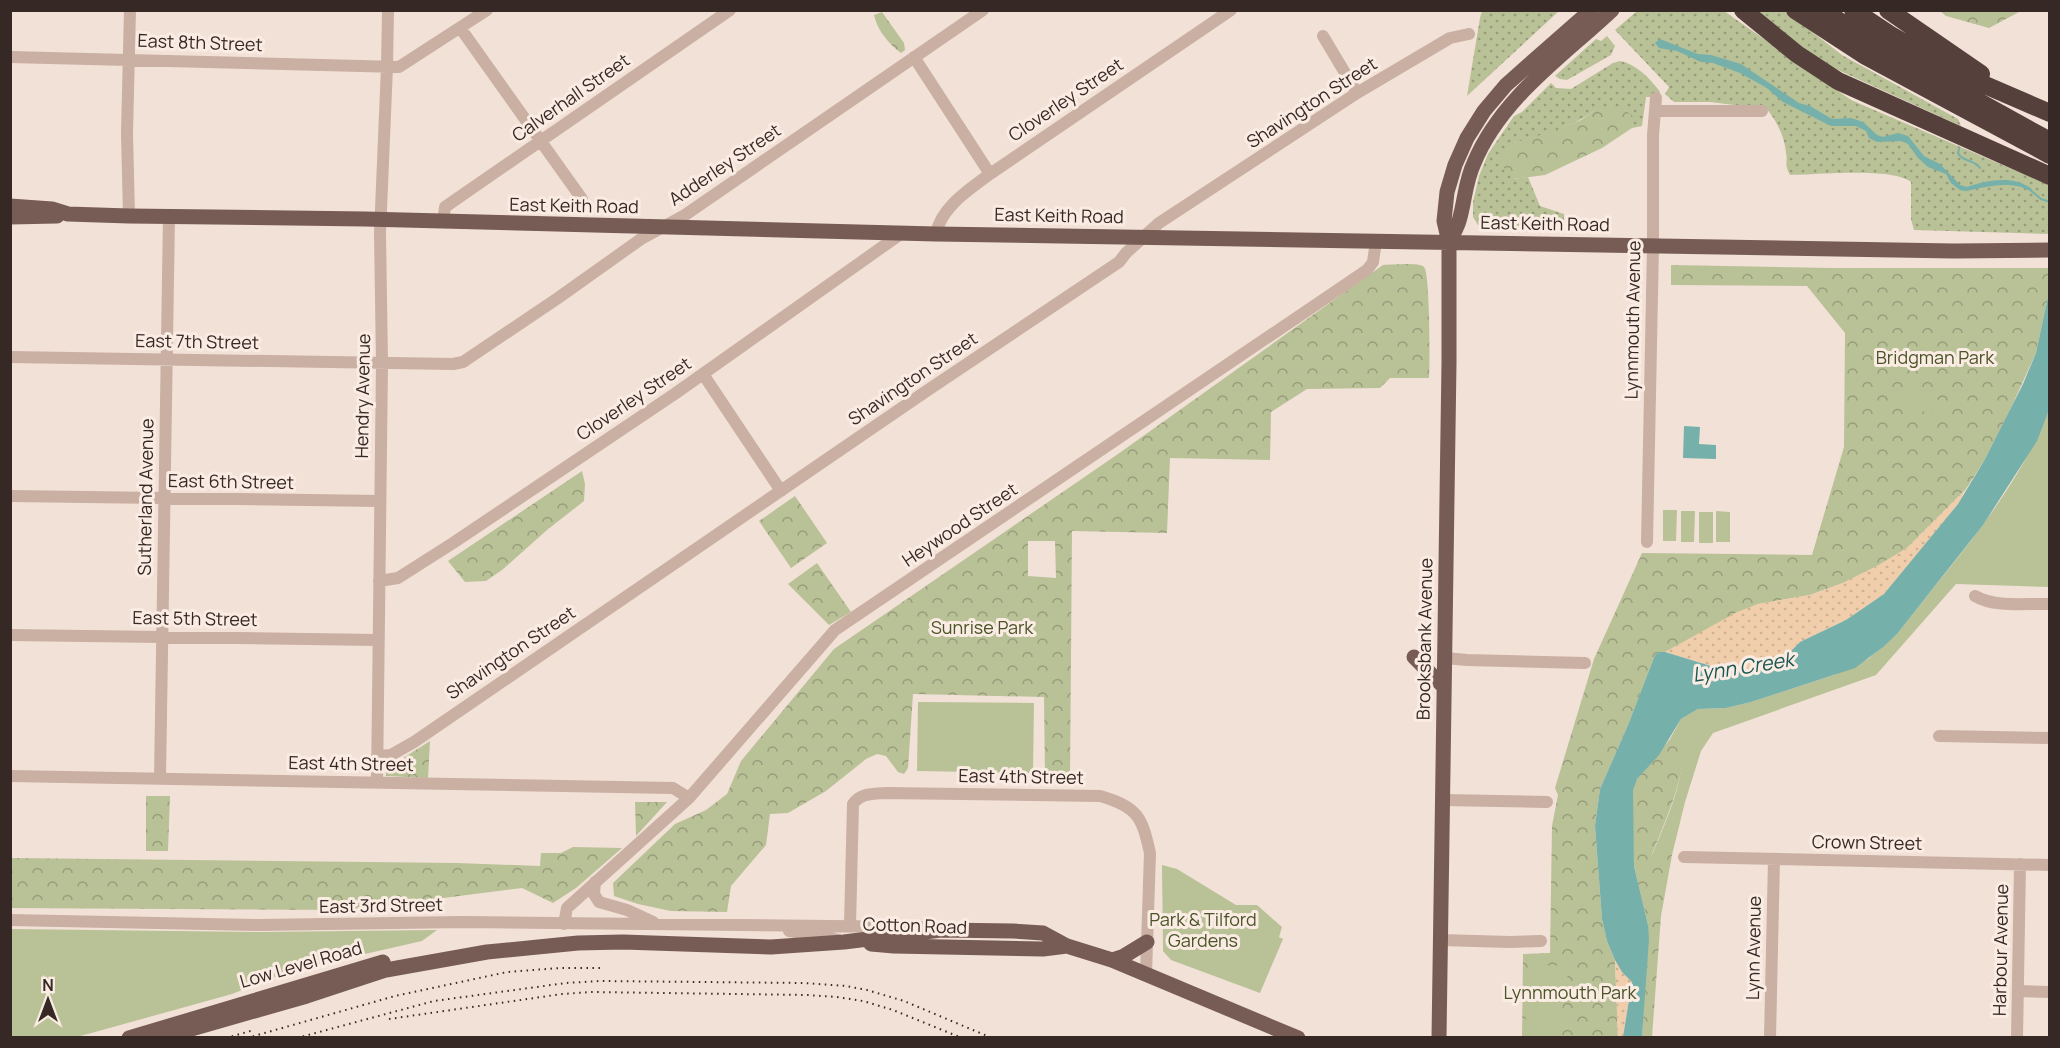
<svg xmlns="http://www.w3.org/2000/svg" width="2060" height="1048" font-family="Manrope,sans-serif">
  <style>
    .grass { fill: url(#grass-dots) }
    .forest { fill: url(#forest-crowns); fill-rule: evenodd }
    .sand { fill: url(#sand-dots) }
    .park { fill: #b9c197 }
    .water { fill: #75b0aa }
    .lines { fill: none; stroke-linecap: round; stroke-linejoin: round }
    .stream { stroke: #75b0aa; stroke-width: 2 }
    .minor { stroke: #caafa3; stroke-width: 12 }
    .major { stroke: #775c55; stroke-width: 15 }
    .highway { stroke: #56403c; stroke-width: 18 }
    .rail { stroke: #352825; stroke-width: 2; stroke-dasharray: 1.5 4.5; stroke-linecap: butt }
    .labels { text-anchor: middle; stroke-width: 6; stroke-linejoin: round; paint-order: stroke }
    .street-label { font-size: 18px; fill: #352825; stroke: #faece3 }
    .park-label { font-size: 18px; fill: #4a5428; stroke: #faece3 }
    .water-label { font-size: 20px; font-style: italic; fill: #195752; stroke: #faece3 }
  </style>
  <defs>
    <pattern id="grass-dots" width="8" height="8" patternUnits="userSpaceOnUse" patternTransform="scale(1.5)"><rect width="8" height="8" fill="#b9c197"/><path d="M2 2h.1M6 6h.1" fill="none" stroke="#979d7b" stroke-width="1.8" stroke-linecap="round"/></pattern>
    <pattern id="forest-crowns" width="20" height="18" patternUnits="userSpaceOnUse" patternTransform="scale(1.5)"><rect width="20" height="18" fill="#b9c197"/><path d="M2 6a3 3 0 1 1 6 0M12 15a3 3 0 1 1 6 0" fill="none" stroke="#979d7b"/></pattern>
    <pattern id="sand-dots" width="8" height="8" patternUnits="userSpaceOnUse" patternTransform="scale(1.5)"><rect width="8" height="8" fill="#f0ceab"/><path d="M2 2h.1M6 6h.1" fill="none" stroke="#ceb193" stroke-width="1.8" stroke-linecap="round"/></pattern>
  </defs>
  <rect width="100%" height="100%" fill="#f2e1d7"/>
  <path class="grass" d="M1482 11H1559L1467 96 1480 18Z
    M1637 11H1724L1851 100 2049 185V234L1914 230 1911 219V182C1891 167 1817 175 1790 175 1784 164 1788 163 1786 152 1784 135 1777 122 1767 109L1710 102H1674L1665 94 1669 87 1615 30Z
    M1754 11H1785L1842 55 1958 119 1961 126 1827 65Z
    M1607 36 1615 46 1611 55 1567 80 1560 79 1555 76 1596 39 1601 41Z
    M1620 61C1636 64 1650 78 1660 92L1659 97H1646L1642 126 1632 128 1633 117 1594 111C1570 128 1542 137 1513 143V179L1528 177 1540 206 1564 214V228L1489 227 1478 225 1473 217V202L1479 176 1488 154 1514 116 1522 112 1551 83 1556 88 1571 89 1613 63Z"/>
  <path class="forest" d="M1940 11H2021L1989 28 1946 16Z
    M882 12 904 43 905 50 901 53C889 44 877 30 874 15Z
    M1610 105 1622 108 1634 117 1632 128 1602 148 1545 175 1513 179 1506 172 1500 158 1513 143 1560 129 1581 120 1594 111Z
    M1383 265C1392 265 1418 262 1424 267 1430 272 1430 365 1429 378H1390L1380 388 1307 389 1271 412 1270 460 1170 458 1167 533 1072 531 1070 778 1045 776 1044 697 913 694 908 768 904 774 898 772 886 756 877 754 866 759 826 791 788 813 770 814 766 845 731 886 727 912 671 911 638 904 614 896 613 883 675 824 706 810 727 794 741 761 834 649 1118 454ZM1028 541H1055L1056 578 1028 576Z
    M1671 265 1832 268H2049V292L2036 353 2009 412 1984 461 1966 489 1907 548 1879 565 1843 583 1810 595 1758 604 1665 652H1659L1655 655 1628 725 1600 789 1595 826 1602 919 1607 941 1615 960 1618 1037 1522 1038 1523 954 1550 953 1552 826 1558 795 1555 788 1594 659 1642 553 1812 555 1844 447 1845 333 1807 286 1671 285Z
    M582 471 585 484 584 501 547 530 502 570 486 581 465 582 448 561Z
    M795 496 827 543 791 568 759 521Z
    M817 563 851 612 829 625 788 584Z
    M1670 739C1674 741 1679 743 1681 748 1690 767 1660 834 1652 854L1672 855 1661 916 1652 1037H1642L1648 925 1634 866 1631 799 1634 783Z
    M430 741 428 778 386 776V769Z
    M146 796H170L168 851H146Z
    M635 802H667L636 836Z
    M573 847 622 848 576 888 553 903 522 888 349 910 11 908V858L457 863 540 866 541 853H561Z"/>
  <path class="sand" d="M1966 489 1958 504 1884 594 1846 620 1800 642 1788 654 1781 667 1775 669 1724 670 1665 652 1737 612 1758 604 1810 595 1843 583 1879 565 1907 548Z
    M1615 960 1622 972 1632 982 1623 1037H1618Z"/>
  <path class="park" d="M1904 388C1919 388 1926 398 1943 401L1940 416 1911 408 1897 395Z
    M2049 410V587L1956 584 1876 675 1713 733 1701 751 1685 802 1672 855H1652C1663 828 1687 777 1681 748L1670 739 1681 719 1698 709 1726 708 1751 702 1834 675 1868 659 1897 634C1952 563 2016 494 2049 410Z
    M1663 510H1677L1676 541H1663Z
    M1681 511H1695L1694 542H1681Z
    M1716 511 1730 512V542H1716Z
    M1699 512H1713V543H1699Z
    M918 702 1034 703 1033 773 917 771Z
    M1162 865 1177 869 1236 905H1257L1282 927 1279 937 1283 939 1260 993 1171 960 1163 951Z
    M11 929 261 932 437 930 422 941 290 971 232 994 77 1037 11 1038Z
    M1531 965 1569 966 1558 1037H1524Z"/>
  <path class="water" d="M1660 39 1698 54 1711 55 1741 64 1799 103 1810 106 1832 119 1851 118 1863 122 1877 135 1883 137 1898 133 1908 136 1924 156 1940 164 1960 185 1967 187C1989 180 2012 175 2032 189L2030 191C2011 180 1987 187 1966 191L1960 190 1951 183 1946 174 1928 167 1918 158 1908 144 1901 141 1877 142 1869 138 1866 131 1856 126H1831L1783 102 1767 88 1740 73 1713 63 1701 62 1677 51 1659 48 1655 43Z
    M2049 292V410L2037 441 1983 525 1897 634 1883 647 1855 668 1751 702 1726 708 1698 709 1681 719 1659 755 1637 779 1633 790 1634 866 1648 925 1649 939 1642 1037H1623L1632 982 1622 972 1615 960 1607 941 1602 919 1595 826 1600 789 1628 725 1655 655 1659 652H1665L1724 670 1775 669 1781 667 1788 654 1800 642 1846 620 1884 594 1958 504 1984 461 2023 384 2036 353Z
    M1684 426 1700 427 1699 444 1716 445V459L1683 458Z"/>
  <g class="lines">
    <path class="stream" d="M1959 149 1958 153C1962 162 1974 159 1980 168
      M2029 189 2041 199 2050 202"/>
    <path class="minor" d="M461 29 582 199
      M1323 36 1357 93
      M10 57 399 67 487 10
      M914 57 990 174
      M1655 111H1762
      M129 216 127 133 130 10
      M443 222 445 207 730 10
      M936 234C941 207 970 189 990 174L1231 10
      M10 357 453 364 463 362 558 298 641 239 685 215 983 10
      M703 374 781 491
      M10 496 380 501
      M1647 542 1653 246V135L1656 98
      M379 581 398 578 453 543 676 393 902 233
      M1975 596C1995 608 2027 603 2050 604
      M10 635 378 640
      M1445 658 1467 660 1585 663
      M1939 736 2050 738
      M377 756 391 755 414 742 925 392 1119 262 1126 253 1159 223 1357 93 1450 38 1469 34
      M10 776 673 788 689 798
      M160 778 169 216
      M377 783 382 363 380 233 387 67 388 10
      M1442 800 1547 802
      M1684 857 2050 865
      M595 882 594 894 599 902 627 910 653 922
      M10 920 258 925 462 922 922 927
      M564 924 567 908 689 798 835 630 1367 270 1373 262 1376 241
      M850 925 853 804C861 793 872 794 886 793L1100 796C1138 807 1142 817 1150 853L1146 974
      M789 931 822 936 839 940
      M1440 940 1510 942 1541 941
      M2018 991 2050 992
      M1770 1038 1774 859
      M2017 1038 2020 864"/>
    <path class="major" d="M10 206 52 209 68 214 129 216 365 219 936 234 1954 251 2050 250
      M10 217 57 216
      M1449 242C1453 235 1457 228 1459 221 1465 201 1465 182 1474 163 1501 98 1562 57 1612 10
      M1414 657 1444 687
      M871 944 894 946 1043 949 1067 946
      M1112 960 1124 956 1147 942
      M129 1038 383 962
      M160 1038 307 996 386 970 487 952 578 943 623 942 771 947 844 942 941 930 1013 931 1043 933 1067 946 1112 960 1298 1038
      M1439 1038 1449 363V242L1444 221 1447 192 1455 165 1467 138 1484 111 1506 85 1591 10"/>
    <path class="highway" d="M1743 10 1797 54 1838 81 2050 176
      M1795 10 1864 55 2050 155
      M1821 10 1903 60 2048 140
      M1853 10 1889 34 1955 72 2050 113
      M1888 10 1981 74"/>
    <path class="rail" d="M389 1019 562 994 591 992 807 995 837 997 863 1001 893 1010 962 1038
      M226 1038 254 1030
      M247 1038 395 996 507 972 560 968H601
      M297 1038 434 1001 566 983 600 981 804 983 846 986 867 990 904 1001 992 1038"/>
  </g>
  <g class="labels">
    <g class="street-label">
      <text transform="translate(200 43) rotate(2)" y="6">East 8th Street</text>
      <text transform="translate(571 98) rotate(-35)" y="6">Calverhall Street</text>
      <text transform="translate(1066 100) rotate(-34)" y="6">Cloverley Street</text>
      <text transform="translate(1312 103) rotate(-33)" y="6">Shavington Street</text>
      <text transform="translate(725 165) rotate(-34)" y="6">Adderley Street</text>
      <text transform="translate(574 206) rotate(1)" y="6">East Keith Road</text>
      <text transform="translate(1059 216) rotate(1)" y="6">East Keith Road</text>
      <text transform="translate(1545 224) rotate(1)" y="6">East Keith Road</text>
      <text transform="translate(1633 320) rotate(-89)" y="6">Lynnmouth Avenue</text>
      <text transform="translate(197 342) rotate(1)" y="6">East 7th Street</text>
      <text transform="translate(913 379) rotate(-34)" y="6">Shavington Street</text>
      <text transform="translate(363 396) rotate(-89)" y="6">Hendry Avenue</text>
      <text transform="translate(634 399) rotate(-34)" y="6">Cloverley Street</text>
      <text transform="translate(231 482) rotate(1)" y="6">East 6th Street</text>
      <text transform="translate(146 497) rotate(-89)" y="6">Sutherland Avenue</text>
      <text transform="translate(960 525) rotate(-34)" y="6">Heywood Street</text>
      <text transform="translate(195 619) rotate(1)" y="6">East 5th Street</text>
      <text transform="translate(1425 639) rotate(-89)" y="6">Brooksbank Avenue</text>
      <text transform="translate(511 653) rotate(-34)" y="6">Shavington Street</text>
      <text transform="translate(351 764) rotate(1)" y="6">East 4th Street</text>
      <text transform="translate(1021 777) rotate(1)" y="6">East 4th Street</text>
      <text transform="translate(1867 843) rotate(1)" y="6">Crown Street</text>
      <text transform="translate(381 906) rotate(-1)" y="6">East 3rd Street</text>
      <text transform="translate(915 926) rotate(2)" y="6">Cotton Road</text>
      <text transform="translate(1754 948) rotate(-89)" y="6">Lynn Avenue</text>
      <text transform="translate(2001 950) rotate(-89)" y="6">Harbour Avenue</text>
      <text transform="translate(301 965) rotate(-16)" y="6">Low Level Road</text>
    </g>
    <g class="park-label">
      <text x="1935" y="364">Bridgman Park</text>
      <text x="982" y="634">Sunrise Park</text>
      <text x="1203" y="926">Park &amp; Tilford<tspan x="1203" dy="21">Gardens</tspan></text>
      <text x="1570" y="999">Lynnmouth Park</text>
    </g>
    <g class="water-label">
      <text transform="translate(1743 667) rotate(-9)" y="7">Lynn Creek</text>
    </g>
  </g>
  <rect width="2060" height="1048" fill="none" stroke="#352825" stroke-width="24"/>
  <g transform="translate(48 1000)" stroke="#faece3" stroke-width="4.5" paint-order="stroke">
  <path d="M0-4.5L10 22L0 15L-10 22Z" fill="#352825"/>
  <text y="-9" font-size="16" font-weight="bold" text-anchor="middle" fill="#352825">N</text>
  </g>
</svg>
